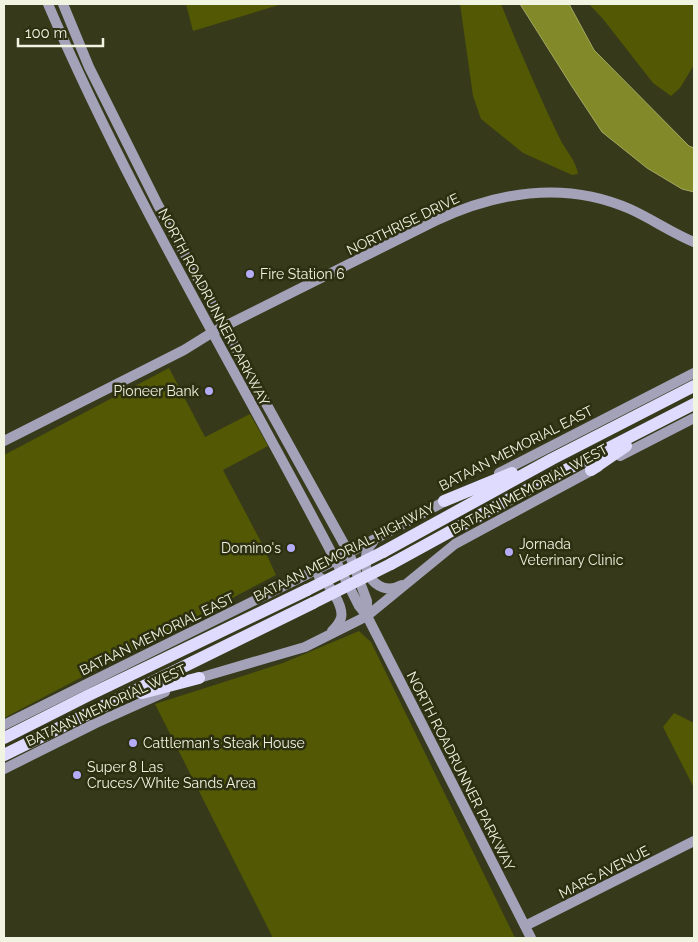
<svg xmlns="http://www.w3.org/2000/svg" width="698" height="942" font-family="Raleway,sans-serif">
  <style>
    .green { fill: #525804 }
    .water { fill: #828928; stroke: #a3a960 }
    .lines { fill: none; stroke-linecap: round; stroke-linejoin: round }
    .secondary { stroke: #a4a2b9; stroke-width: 10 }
    .highway { stroke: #dedbfe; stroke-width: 12 }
    .highway-bridge { stroke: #dedbfe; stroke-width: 12 }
    .poi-dot { fill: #b5acf8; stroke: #2c2f10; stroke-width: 2 }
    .labels { text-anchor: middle; stroke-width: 5; stroke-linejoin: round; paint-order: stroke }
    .street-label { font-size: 14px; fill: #f1f4e1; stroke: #2c2f10 }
    .poi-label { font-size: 14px; fill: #f1f4e1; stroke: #2c2f10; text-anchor: start }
  </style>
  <rect width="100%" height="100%" fill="#36391a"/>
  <path class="green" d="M186 4H282L193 31Z
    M460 4H501C519 49 538 93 559 137 565 150 576 160 578 174L572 175 523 153 481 119 473 96Z
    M589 4H694V65L680 88 671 96 653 83 603 19Z
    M169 368 205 437 250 414 268 446 223 470 260 540 276 575 4 718V455Z
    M359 631 371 642 515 938H273L155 704 283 663Z
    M674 713 694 723V788L663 727Z"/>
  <path class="water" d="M520 4H569L594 50 689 146 694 148V192L682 189 647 168 602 132 571 85Z"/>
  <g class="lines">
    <path class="secondary" d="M48 4C137 212 257 404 359 606L367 616 531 938
      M63 4 89 67 158 205 263 398 349 553 367 601V616
      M4 441 184 350 213 332 435 221C497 192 564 180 630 209 652 219 672 233 694 242
      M620 456 694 418
      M499 473 694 373
      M373 542C354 562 374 600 402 585
      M319 577C329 582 344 607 341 618 339 624 336 627 332 631
      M192 680 305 647 367 616 455 544 598 467
      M4 725 336 560 451 498
      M4 769 96 723 165 692
      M525 926 694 841"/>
    <path class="highway" d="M591 470 626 446
      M444 501 512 473
      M383 552 552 459 694 386
      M391 564 515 496 694 404
      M142 693 199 678
      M4 738 87 696 307 590
      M4 755 313 603"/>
    <path class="highway-bridge" d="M307 590 383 552
      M313 603 391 564"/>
  </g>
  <g class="poi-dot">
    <circle cx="250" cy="274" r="5"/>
    <circle cx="209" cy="391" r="5"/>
    <circle cx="291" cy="548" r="5"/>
    <circle cx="509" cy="552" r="5"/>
    <circle cx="133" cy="743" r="5"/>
    <circle cx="77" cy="775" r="5"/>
  </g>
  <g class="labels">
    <g class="street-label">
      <text transform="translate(403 224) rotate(-26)" y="5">NORTHRISE DRIVE</text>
      <text transform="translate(214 307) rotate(62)" y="5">NORTH ROADRUNNER PARKWAY</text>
      <text transform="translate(516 448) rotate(-27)" y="5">BATAAN MEMORIAL EAST</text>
      <text transform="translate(529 489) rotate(-28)" y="5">BATAAN MEMORIAL WEST</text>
      <text transform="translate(344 552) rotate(-27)" y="5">BATAAN MEMORIAL HIGHWAY</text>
      <text transform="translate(157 634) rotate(-26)" y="5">BATAAN MEMORIAL EAST</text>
      <text transform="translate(106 705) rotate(-25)" y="5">BATAAN MEMORIAL WEST</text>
      <text transform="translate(461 771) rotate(63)" y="5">NORTH ROADRUNNER PARKWAY</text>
      <text transform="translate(604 872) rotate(-27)" y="5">MARS AVENUE</text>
    </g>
    <g class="poi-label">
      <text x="260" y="279">Fire Station 6</text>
      <text x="199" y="396" text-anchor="end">Pioneer Bank</text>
      <text x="519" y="549">Jornada<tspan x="519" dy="16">Veterinary Clinic</tspan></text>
      <text x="281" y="553" text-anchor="end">Domino's</text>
      <text x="143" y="748">Cattleman's Steak House</text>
      <text x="87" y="772">Super 8 Las<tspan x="87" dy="16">Cruces/White Sands Area</tspan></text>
    </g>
  </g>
  <rect width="698" height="942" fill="none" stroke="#f1f4e1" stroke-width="10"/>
  <path d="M18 38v8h85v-8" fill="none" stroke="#f1f4e1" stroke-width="2.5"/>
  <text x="25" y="38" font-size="15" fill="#f1f4e1" stroke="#2c2f10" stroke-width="4" paint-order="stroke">100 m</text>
</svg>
